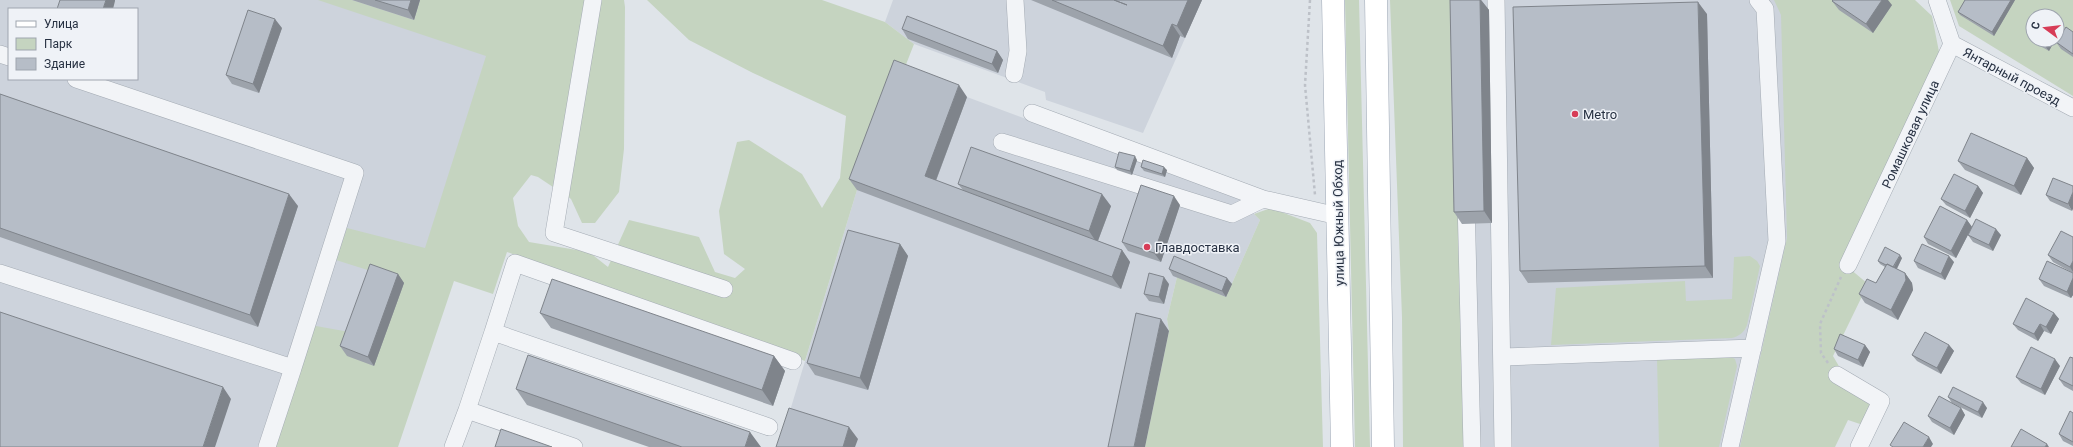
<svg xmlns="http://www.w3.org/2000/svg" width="2073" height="447" font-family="Roboto,sans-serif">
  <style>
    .built { fill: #cdd3dc; fill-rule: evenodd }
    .green { fill: #c5d4c0; fill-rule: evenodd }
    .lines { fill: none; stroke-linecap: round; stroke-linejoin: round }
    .minor-casing { stroke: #a4abb4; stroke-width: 18 }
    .major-casing { stroke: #9ea8b6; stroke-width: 23 }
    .path { stroke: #bdc1c8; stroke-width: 2.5; stroke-dasharray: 3 3; stroke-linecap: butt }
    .minor { stroke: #f2f4f7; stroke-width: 17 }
    .major { stroke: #fff; stroke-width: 22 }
    .wall { fill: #9da3ab }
    .shaded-wall { fill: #7f848b }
    .building { fill: #b6bdc7; stroke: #7f848b }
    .poi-dot { fill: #d73c57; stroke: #eff2f7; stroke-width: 1.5 }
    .labels { text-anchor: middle; stroke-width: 3; stroke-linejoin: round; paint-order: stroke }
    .street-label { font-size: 13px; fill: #273142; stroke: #eff2f7 }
    .poi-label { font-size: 13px; fill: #273142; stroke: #eff2f7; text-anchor: start }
  </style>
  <rect width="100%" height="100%" fill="#dfe4e9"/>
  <path class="built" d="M0 0H545L393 447H0ZM9 9H137V79H9Z
    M893 0H1202L1143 133 1046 100 1045 92 914 44 885 22Z
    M1450 0H1783L1901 98 1783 359 1827 447H1446Z
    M967 97 1248 201 1254 214 1260 220 1226 297 1177 277 1167 319 1169 331 1145 447H779L857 190 867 164Z"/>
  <path class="green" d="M318 0H352L414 20 420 0H624L625 7 624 149 619 192 595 223H582L571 199 538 177 531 175 513 198 518 226 529 242 589 252 608 267 629 220 699 237 715 272 735 278 745 269 724 254 719 211 737 142 749 140 802 174 822 208 840 178 846 116 753 73 689 40 647 0H822L885 22 914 44 857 190 805 361 507 252 493 294 454 281 398 447H272L312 329 316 326 355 333 377 273 336 260 347 228 425 248 486 56Z
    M1345 0H1359L1370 447H1355Z
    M1390 0H1458L1467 447H1403L1402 317Z
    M1774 0H1915L1932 16 1940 57 1843 263 1868 284 1833 356 1840 368 1873 404 1863 425 1848 420 1835 447H1740L1787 238 1781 15Z
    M1950 0H2073V96L1959 26ZM2033 16H2057V40H2033Z
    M1271 208 1310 223 1317 233 1323 447H1145L1169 331 1167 319 1177 277 1226 297 1260 220 1254 214Z
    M1750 256 1757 261 1760 266 1747 325C1744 333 1739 336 1732 338L1551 345 1556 288 1685 281 1686 301 1732 299 1734 257Z
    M1729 356 1735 359 1737 366 1719 447H1659L1657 358Z"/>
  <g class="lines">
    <defs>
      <path id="minor" d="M593 0 554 233 724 289
        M1496 0 1503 447
        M1952 44 2073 108
        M0 54 9 57
        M1014 74 1018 51 1015 0
        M76 79 355 173 293 368
        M1032 113 1263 199
        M1002 142 1232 214 1263 199 1338 216
        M1466 200 1472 447
        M1848 265 1952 44 1937 0
        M0 273 293 368 267 447
        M493 332 515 263 793 361
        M1502 357 1753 348
        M1837 375 1881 401 1859 447
        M467 410 493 332 769 427
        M453 447 467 410 574 447
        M1730 447 1777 241 1765 9 1758 0"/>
      <path id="major" d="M1333 0 1342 447
        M1376 0 1383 447"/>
    </defs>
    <use href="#minor" class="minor-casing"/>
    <use href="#major" class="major-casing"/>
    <path class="path" d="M1310 0 1305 85 1315 195
      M1828 363 1821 353 1820 324 1841 277"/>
    <use href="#minor" class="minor"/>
    <use href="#major" class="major"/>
  </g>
  <path class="wall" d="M352 0H420L414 20Z
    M1031 0H1202L1185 38 1180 36 1172 58Z
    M1450 0H1481L1489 10 1492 223 1462 224 1454 212Z
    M1965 0H2015L1994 36 1960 15 1958 12Z
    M1832 1 1892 5 1873 33 1839 10Z
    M1707 14 1713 278 1528 283 1520 271Z
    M282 28 259 93 232 84 226 75Z
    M902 29 997 51 1003 60 998 73 908 39Z
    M2033 31V40H2055L2049 51 2035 43 2030 36Z
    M2073 32V57L2061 49 2056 42Z
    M0 94 298 206 258 327 0 237Z
    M967 97 936 181 963 190 958 184 1111 206 1098 241 1122 250 1130 262 1121 289 857 190 849 179Z
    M2027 158 2034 168 2021 195 1965 170 1958 161Z
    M1137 160 1132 175 1117 170 1115 167Z
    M1141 167 1167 170 1165 177 1144 171Z
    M2053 178 2072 211 2050 201 2046 195Z
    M1978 186 1983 193 1970 218 1946 205 1941 199Z
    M1180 205 1161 262 1128 251 1122 242Z
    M1967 220 1972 227 1956 258 1928 244 1924 237Z
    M1968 235H2001L1993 251 1973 242Z
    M2073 237V273L2053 262 2048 255Z
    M900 244 908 256 868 390 815 375 807 363Z
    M1902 258 1897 269 1905 273 1912 283 1913 290 1898 320 1865 303 1859 294 1876 283 1885 267 1880 264 1878 261Z
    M1914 261 1954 262 1945 280 1918 268Z
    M1169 269 1232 284 1226 297 1173 276Z
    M2073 273V295L2071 298 2044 286 2039 279Z
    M398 274 404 283 374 366 347 356 340 346Z
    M1169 284 1164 304 1149 301 1144 294Z
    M540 313 774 356 785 371 773 406 551 328Z
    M2054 313 2059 319 2051 334 2044 331 2038 341 2018 330 2013 324Z
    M1865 345 1870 352 1863 367 1838 356 1834 349Z
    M1949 345 1954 351 1941 374 1917 361 1912 355Z
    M2073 358V391L2064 386 2059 379Z
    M2060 366 2045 395 2021 383 2016 377Z
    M516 389 761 447H649L527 405Z
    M1948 397 1987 408 1982 418 1952 403Z
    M1961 408 1965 415 1954 435 1932 422 1928 416Z
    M2073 413V446L2063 441 2059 434Z"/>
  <path class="shaded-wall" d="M106 0H115V1L113 9H103Z
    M411 0H420L414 20 408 10Z
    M1188 0H1202L1185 38 1177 26Z
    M1480 0H1481L1489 10 1492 223 1484 211Z
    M1882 0H1888L1892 5 1873 33 1866 24Z
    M2011 0H2015L1994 36 1992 32Z
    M1698 2 1707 14 1713 278 1705 266Z
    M275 19 282 28 259 93 253 84Z
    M1172 24 1180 36 1172 58 1163 46Z
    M2057 25 2061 31 2057 37Z
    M2047 40H2055L2049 51 2044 45Z
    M997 51 1003 60 998 73 992 64Z
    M959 85 967 97 933 188 925 176Z
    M1135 156 1137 160 1132 175 1130 171Z
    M2027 158 2034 168 2021 195 2014 186Z
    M1164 167 1167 170 1165 177 1162 174Z
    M1978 186 1983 193 1970 218 1965 211Z
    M2073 192V209L2072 211 2068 204Z
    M289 194 298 206 258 327 250 315Z
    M1102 194 1111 206 1097 243 1089 231Z
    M1174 196 1180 205 1161 262 1154 253Z
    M1967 220 1972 227 1956 258 1951 251Z
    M1996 229 2001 235 1993 251 1989 245Z
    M900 244 908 256 868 390 860 378Z
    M1122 250 1130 262 1121 289 1112 277Z
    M1900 255 1902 258 1895 272 1893 269Z
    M1949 256 1954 262 1945 280 1941 274Z
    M2073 261V272L2070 267Z
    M1905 273 1912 283 1913 290 1898 320 1891 310Z
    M398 274 404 283 374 366 368 357Z
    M1164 277 1169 284 1164 304 1159 297Z
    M1227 278 1232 284 1226 297 1222 291Z
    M2073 278V295L2071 298 2067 292Z
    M2054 313 2059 319 2051 334 2046 327Z
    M1161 319 1169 331 1145 447H1134Z
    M2040 324 2044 331 2038 341 2034 334Z
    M1865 345 1870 352 1863 367 1858 360Z
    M1949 345 1954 351 1941 374 1937 368Z
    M774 356 785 371 773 406 762 390Z
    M2055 359 2060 366 2045 395 2041 389Z
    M223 387 231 399 215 447H203Z
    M1983 402 1987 408 1982 418 1978 412Z
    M1961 408 1965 415 1954 435 1950 428Z
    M849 427 858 439 855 447H843Z
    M750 432 761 447H745Z
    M1929 437 1933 444 1931 447H1923Z
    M2047 444 2049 447H2045Z"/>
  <path class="building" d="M60 0H106L103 9H57Z
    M375 0H411L408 10Z
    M1052 0H1114L1127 5 1114 0H1188L1177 26 1172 24 1163 46Z
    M1450 0H1480L1484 211 1454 212Z
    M1833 0H1882L1866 24 1832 1Z
    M1965 0H2011L1992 32 1958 12Z
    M1698 2 1705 266 1520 271 1513 7Z
    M248 10 275 19 253 84 226 75Z
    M907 16 997 51 992 64 902 29Z
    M2066 27 2073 32V54L2056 42Z
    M2033 31V38L2030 36Z
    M2036 40H2047L2044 45Z
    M894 60 959 85 925 176 1122 250 1112 277 849 179Z
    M0 94 289 194 250 315 0 228Z
    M1971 133 2027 158 2014 186 1958 161Z
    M971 147 1102 194 1089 231 958 184Z
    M1119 152 1135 156 1130 171 1115 167Z
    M1143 160 1164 167 1162 174 1141 167Z
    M1954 174 1978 186 1965 211 1941 199Z
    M2053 178 2073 186V192L2068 204 2046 195Z
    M1141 185 1174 196 1154 253 1122 242Z
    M1940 206 1967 220 1951 251 1924 237Z
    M1976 219 1996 229 1989 245 1968 235Z
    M848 230 900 244 860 378 807 363Z
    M2061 231 2073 237V261L2070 267 2048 255Z
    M1922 244 1949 256 1941 274 1914 261Z
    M1885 247 1900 255 1893 267 1887 264 1886 265 1878 261Z
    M1174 256 1227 278 1222 291 1169 269Z
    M2047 261 2073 273V278L2067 292 2039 279Z
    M370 264 398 274 368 357 340 346Z
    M1887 264 1905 273 1906 280 1891 310 1859 294 1867 279 1876 283Z
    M1149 273 1164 277 1159 297 1144 294Z
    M552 279 774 356 762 390 540 313Z
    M2026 298 2054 313 2046 327 2040 324 2034 334 2013 324Z
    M0 312 223 387 203 447H0Z
    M1136 313 1161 319 1134 447H1108Z
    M1925 332 1949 345 1937 368 1912 355Z
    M1840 334 1865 345 1858 360 1834 349Z
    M2031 347 2055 359 2041 389 2016 377Z
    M528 355 750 432 745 447H682L516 389Z
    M2070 357 2073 358V386L2059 379Z
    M1953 387 1983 402 1978 412 1948 397Z
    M1939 396 1961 408 1950 428 1928 416Z
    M789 408 849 427 843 447H776Z
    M2070 411 2073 413V442L2059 434Z
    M1904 422 1929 437 1923 447H1893L1890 445Z
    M501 429 552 447H495Z
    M2021 429 2047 444 2045 447H2011Z"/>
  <g class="poi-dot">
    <circle cx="1575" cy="114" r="4"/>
    <circle cx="1147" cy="247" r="4"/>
  </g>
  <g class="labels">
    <g class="street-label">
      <text transform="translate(2012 76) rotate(28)" y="5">Янтарный проезд</text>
      <text transform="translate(1910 134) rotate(-65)" y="5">Ромашковая улица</text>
      <text transform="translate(1338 223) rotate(-91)" y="5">улица Южный Обход</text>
    </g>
    <g class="poi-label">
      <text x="1583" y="119">Metro</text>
      <text x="1155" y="252">Главдоставка</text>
    </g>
  </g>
  <rect x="8" y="8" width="130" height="72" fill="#eff2f7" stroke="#9fa5af"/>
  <rect x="16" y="21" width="20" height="6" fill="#ffffff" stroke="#9fa5af"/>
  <text x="44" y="28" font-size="12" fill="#273142">Улица</text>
  <rect x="16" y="38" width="20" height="12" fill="#c5d4c0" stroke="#9fa5af"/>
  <text x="44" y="48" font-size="12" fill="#273142">Парк</text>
  <rect x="16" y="58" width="20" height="12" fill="#b6bdc7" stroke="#9fa5af"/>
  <text x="44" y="68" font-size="12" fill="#273142">Здание</text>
  <g transform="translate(2045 28) rotate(285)"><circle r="19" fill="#eff2f7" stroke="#9fa5af"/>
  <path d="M0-3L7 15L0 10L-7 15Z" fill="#d73c57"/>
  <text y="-6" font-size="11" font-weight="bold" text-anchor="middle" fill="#273142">С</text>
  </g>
</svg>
